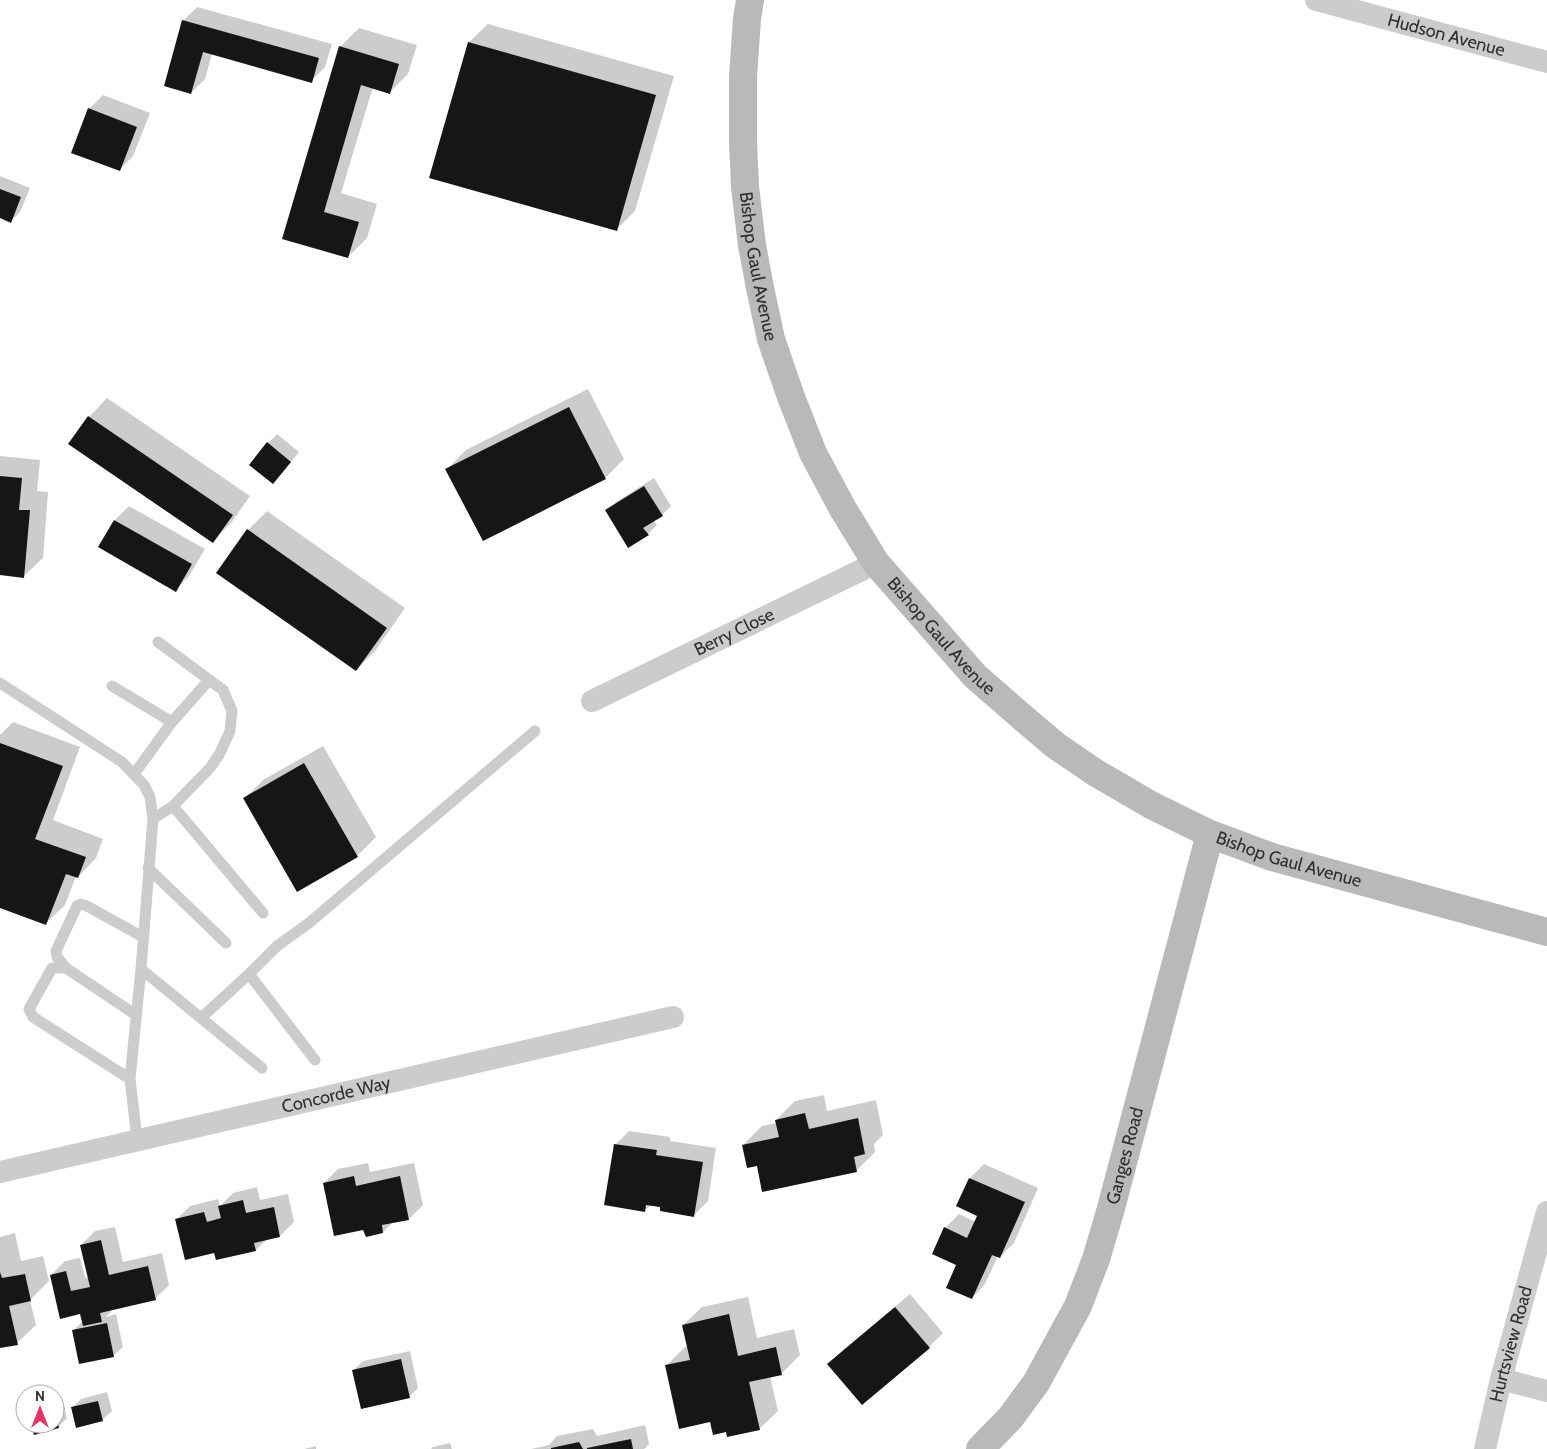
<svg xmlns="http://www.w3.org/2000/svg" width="1547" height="1449" font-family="Cabin,sans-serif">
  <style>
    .shadow { fill: #0003 }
    .building { fill: #161616 }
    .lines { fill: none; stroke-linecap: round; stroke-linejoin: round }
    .lane { stroke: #ccc; stroke-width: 11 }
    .street { stroke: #ccc; stroke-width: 22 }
    .secondary { stroke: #b9b9b9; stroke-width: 28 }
    .labels { text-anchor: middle; stroke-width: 5; stroke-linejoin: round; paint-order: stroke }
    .street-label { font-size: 18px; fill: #2f2f2f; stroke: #fff }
  </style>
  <rect width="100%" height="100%" fill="#fff"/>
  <path class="shadow" d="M197 7 332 44 325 67 311 81 212 54 205 79 191 93 183 21Z
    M488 24 674 76 635 211 616 230 430 177 469 42Z
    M359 28 417 45 408 74 390 92 373 87 341 193 377 204 367 238 348 257 284 238 340 47Z
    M103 95 150 113 133 156 119 170 89 109Z
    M0 176 30 188 20 212 11 221 0 217Z
    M588 389 624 459 605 478 447 469 466 450Z
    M107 398 250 496 231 523 213 541 89 417Z
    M277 434 299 452 282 473 268 443Z
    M0 456 40 460 37 491 48 492 43 558 24 576 0 574Z
    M654 478 671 506 662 515 653 520 657 525 648 534 607 511 616 502Z
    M129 506 205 549 189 576 175 590 100 547 115 520Z
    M267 511 405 608 375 651 356 670 218 572 248 530Z
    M13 722 80 747 53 820 103 839 96 858 78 877 76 876 65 905 46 923 0 906V735Z
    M323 746 376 837 357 856 244 799 263 780Z
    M824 1095 827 1111 876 1100 883 1135 874 1144 875 1152 856 1171 758 1164 743 1145 762 1126 777 1123 776 1120 795 1101Z
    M629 1131 670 1137V1141L716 1148 708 1201 694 1215 651 1205 645 1210 615 1145Z
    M368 1163 370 1172 414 1163 423 1205 409 1219 393 1222 383 1232 363 1229 324 1183 338 1169Z
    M984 1164 1038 1188 1014 1243 1000 1257 998 1256 985 1284 972 1298 957 1265 945 1228 959 1214 976 1222 979 1215 958 1206 970 1178Z
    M257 1187 260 1200 288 1194 294 1222 280 1236 267 1239 256 1250 215 1251 176 1220 190 1206 218 1199 220 1206 233 1193Z
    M115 1227 123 1262 162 1253 169 1285 155 1299 114 1308 106 1317 116 1314 123 1347 113 1356 73 1331 83 1321 81 1313 51 1275 65 1261 80 1258 85 1278 89 1277 81 1245 95 1231Z
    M15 1233 21 1261 43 1256 49 1281 30 1300 36 1325 17 1343 0 1347V1237Z
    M910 1294 943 1333 929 1347 829 1364 843 1350Z
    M748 1297 757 1338 794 1329 800 1355 781 1374 770 1376 778 1411 759 1429 727 1431 711 1421 666 1366 685 1347 688 1346 683 1325 702 1307Z
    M410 1351 418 1388 409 1397 354 1370 363 1361Z
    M107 1392 112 1411 102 1420 72 1408 81 1399Z
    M62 1398 67 1418 58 1427 32 1424H55V1399Z
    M645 1425 649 1444 644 1449H531L549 1445 557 1436 593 1429 597 1436Z
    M450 1443 452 1449H431L433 1447Z
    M316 1446V1449H304Z"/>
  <path class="building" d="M182 20 319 58 312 83 203 52 191 94 164 86Z
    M468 42 656 95 617 231 429 178Z
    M339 46 399 64 390 94 361 85 324 212 359 222 348 258 282 239Z
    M88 108 137 127 120 171 71 153Z
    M0 189 21 197 11 223 0 218Z
    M569 407 606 479 483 541 445 469Z
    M88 416 233 515 213 543 68 444Z
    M267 442 291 462 273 484 249 465Z
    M0 476 22 478 19 510H30L24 578 0 575Z
    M644 486 663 516 643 528 649 535 628 548 605 510Z
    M114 520 192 564 176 592 98 547Z
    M247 529 387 628 356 671 216 573Z
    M0 743 63 766 35 839 86 857 78 878 66 874 46 925 0 908Z
    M304 763 358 857 297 892 243 798Z
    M805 1113 809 1129 858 1118 865 1154 854 1157 857 1172 762 1192 757 1166 747 1168 742 1145 779 1137 775 1120Z
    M614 1144 657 1150 656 1155 703 1162 694 1217 660 1211V1207L646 1205 645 1212 604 1205Z
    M354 1176 356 1186 400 1176 409 1220 382 1225 383 1233 366 1237 363 1230 334 1236 323 1183Z
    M969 1178 1025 1202 1000 1258 992 1255 972 1299 946 1288 956 1265 932 1254 944 1227 967 1238 977 1216 956 1206Z
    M243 1200 246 1213 274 1207 280 1237 254 1243 256 1251 216 1260 214 1253 185 1260 175 1219 204 1212 207 1222 221 1218 218 1206Z
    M101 1240 109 1275 148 1266 156 1300 100 1313 102 1322 83 1326 80 1314 60 1319 50 1275 66 1271 71 1291 90 1287 80 1245Z
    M0 1272 2 1278 25 1274 31 1301 9 1306 18 1345 0 1348Z
    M895 1307 930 1348 862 1405 827 1364Z
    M729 1314 738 1356 776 1347 782 1375 749 1382 760 1430 727 1437 726 1432 713 1435 710 1422 679 1429 665 1365 690 1360 682 1325Z
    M107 1323 114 1357 79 1364 72 1330Z
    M401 1359 410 1398 361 1409 352 1370Z
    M98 1401 103 1421 76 1428 71 1407Z
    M56 1416 59 1428 34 1435 31 1424H55Z
    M631 1439 633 1449H587V1448Z
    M579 1442 583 1449H551V1448Z"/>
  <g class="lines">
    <path class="lane" d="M0 683 122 762 144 785 150 797 153 819 141 969 130 1079
      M112 686 172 722
      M134 774 172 722 209 680
      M173 806 263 913
      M153 819 173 806 210 768 219 755 230 731 232 711 223 690 158 642
      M148 868 226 943
      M66 968 57 957 56 951 77 906 81 904 85 905 143 937
      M141 969 262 1068
      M249 974 315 1060
      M136 1015 66 968H52L29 1009 33 1017 130 1079 137 1139
      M201 1018 249 974 277 946 309 923 535 731"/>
    <g class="street">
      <path id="s1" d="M1316 0 1547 62"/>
      <path id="s2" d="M592 701 876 563"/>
      <path id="s3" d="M0 1172 673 1017"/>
      <path d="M1501 1379 1547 1391"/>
      <path id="s4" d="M1485 1449 1501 1379 1547 1212"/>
    </g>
    <g class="secondary">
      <path id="s5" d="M750 0 747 19 743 77V141L745 187 752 245 760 288 771 339 791 397 813 453 843 509 876 563 975 676 1022 717 1055 745 1096 773 1151 805 1210 834 1272 857 1547 932"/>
      <path id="s6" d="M980 1449 1011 1417 1036 1383 1078 1306 1096 1259 1110 1212 1210 834"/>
    </g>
  </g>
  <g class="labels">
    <g class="street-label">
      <text dy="6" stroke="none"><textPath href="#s1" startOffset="135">Hudson Avenue</textPath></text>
      <text dy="6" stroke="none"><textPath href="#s5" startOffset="268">Bishop Gaul Avenue</textPath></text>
      <text dy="6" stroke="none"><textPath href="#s2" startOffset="158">Berry Close</textPath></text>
      <text dy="6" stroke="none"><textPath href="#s5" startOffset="688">Bishop Gaul Avenue</textPath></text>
      <text dy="6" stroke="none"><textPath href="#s5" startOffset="1108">Bishop Gaul Avenue</textPath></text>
      <text dy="6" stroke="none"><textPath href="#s3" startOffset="345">Concorde Way</textPath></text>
      <text dy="6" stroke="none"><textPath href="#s6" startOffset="332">Ganges Road</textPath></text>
      <text dy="6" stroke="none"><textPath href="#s4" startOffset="108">Hurtsview Road</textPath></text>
    </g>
  </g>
  <g transform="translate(40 1409)"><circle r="24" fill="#ffffff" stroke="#acacac"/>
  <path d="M0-4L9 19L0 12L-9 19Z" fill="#e43365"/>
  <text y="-8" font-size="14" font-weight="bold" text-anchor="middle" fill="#2f2f2f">N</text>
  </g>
</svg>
